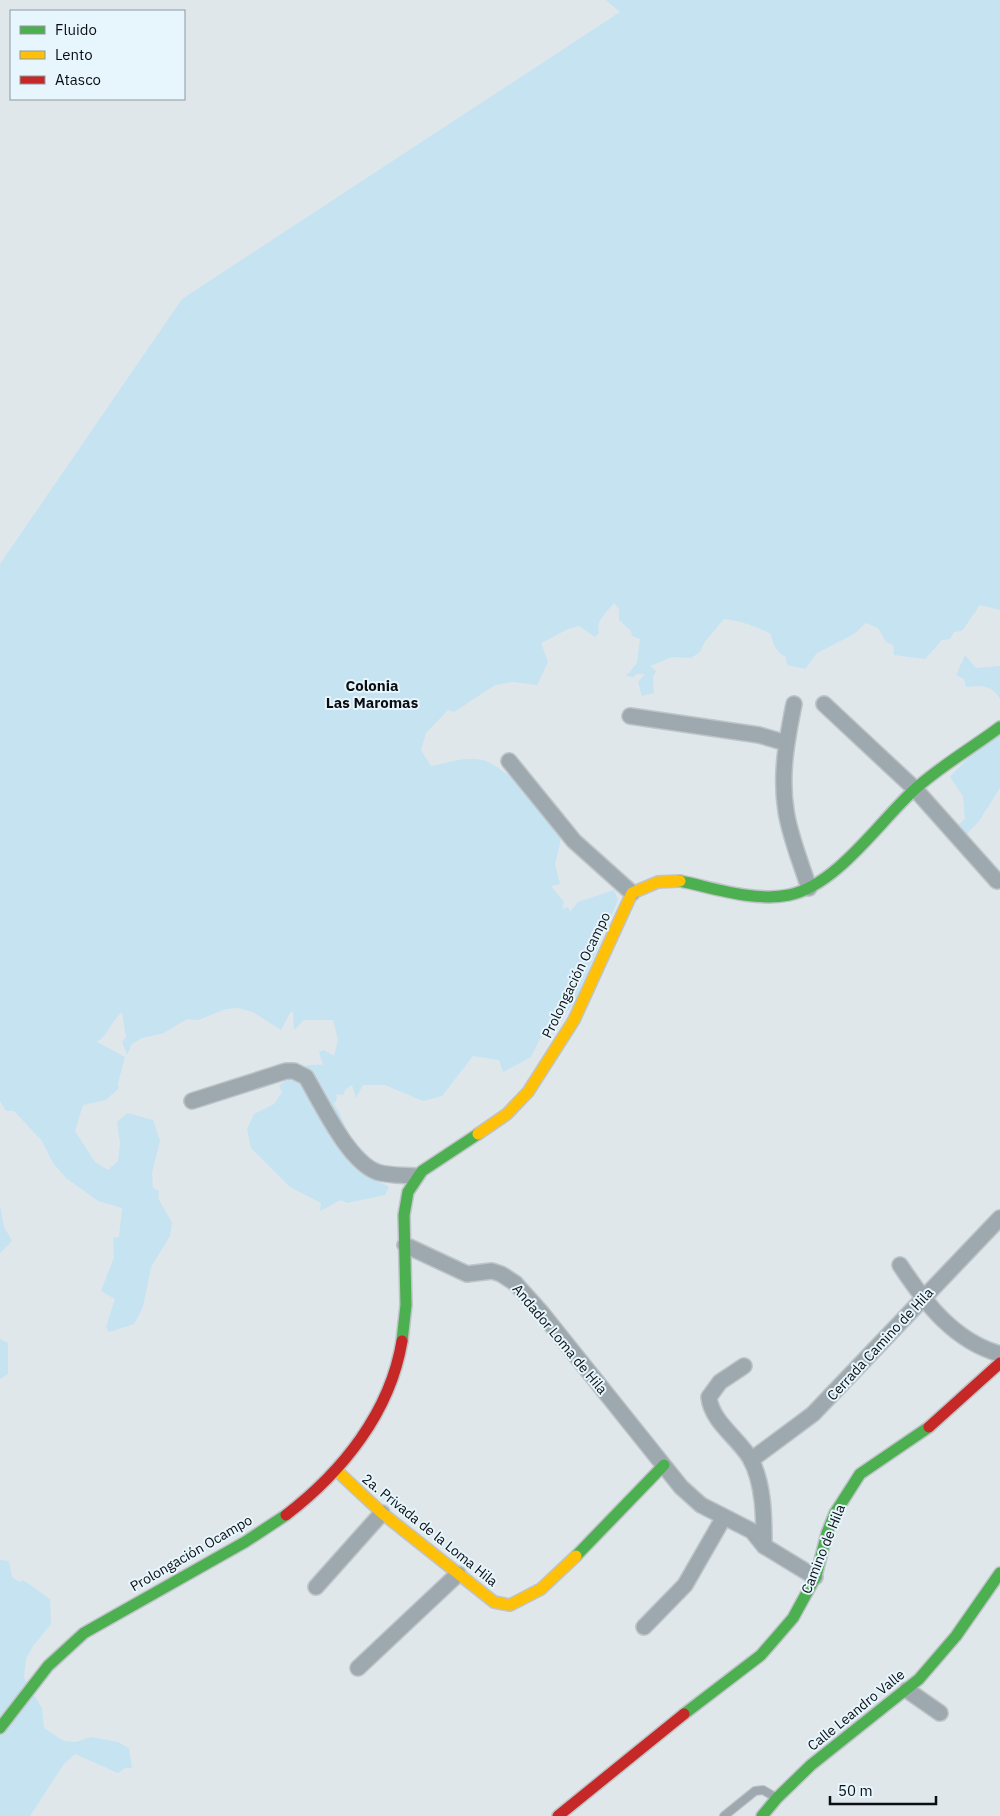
<svg xmlns="http://www.w3.org/2000/svg" width="1000" height="1816" font-family="'IBM Plex Sans',sans-serif">
  <style>
    .green { fill: #c6e3f2 }
    .lines { fill: none; stroke-linecap: round; stroke-linejoin: round }
    .lane-casing { stroke: #bec4c7; stroke-width: 10 }
    .street-casing { stroke: #bec4c7; stroke-width: 18 }
    .fast-casing { stroke: #bec4c7; stroke-width: 14 }
    .slow-casing { stroke: #bec4c7; stroke-width: 14 }
    .jam-casing { stroke: #bec4c7; stroke-width: 14 }
    .lane { stroke: #9ea9af; stroke-width: 8 }
    .street { stroke: #9ea9af; stroke-width: 15 }
    .fast { stroke: #4caf50; stroke-width: 11 }
    .slow { stroke: #ffc107; stroke-width: 11 }
    .jam { stroke: #c62828; stroke-width: 11 }
    .labels { text-anchor: middle; stroke-width: 4; stroke-linejoin: round; paint-order: stroke }
    .street-label { font-size: 14px; fill: #0b0f12; stroke: #e7f5fd }
    .neighbourhood-label { font-size: 15px; font-weight: bold; fill: #0b0f12; stroke: #e7f5fd }
  </style>
  <rect width="100%" height="100%" fill="#dfe7eb"/>
  <path class="green" d="M606 0H1000V610L980 605 962 631 954 632 950 639 942 640 925 659 894 655 893 645 886 642 878 628 866 623 854 634 817 653 805 669 787 665 786 657C777 653 772 643 771 634 754 626 742 621 724 619L704 643 700 652 691 658 672 657 650 666 656 671 653 677 654 693 642 696 638 682 645 674H636L634 677 626 676 637 663 640 639 632 636 631 631 619 620V609L614 603C607 612 595 621 599 633L595 637 579 626 568 629 541 643 548 662 537 685 513 682 495 685 454 712 448 710 426 733 421 750 431 766C448 763 474 753 490 763 503 770 513 780 526 787L530 801 563 819 560 844 555 864 560 884 551 886 564 902 562 909 568 907 570 912 578 902 614 890 618 900 574 1004 540 1039 531 1057 503 1072 499 1060 473 1056 442 1096 423 1101 385 1085H363L356 1098 352 1085 346 1089 343 1095 336 1094 337 1099 334 1104C345 1120 346 1131 352 1149 355 1158 362 1164 364 1174L389 1187 385 1195 347 1203 341 1200 320 1211 321 1203 290 1187 251 1148 247 1129 254 1114 274 1104 282 1092 279 1086C297 1071 298 1063 323 1065L319 1052 324 1050 334 1056 338 1040 333 1020H304L294 1030 293 1011 290 1013 281 1030 253 1012 238 1008 226 1009 198 1020 187 1019 164 1033 142 1038 132 1044 127 1055 122 1042 126 1037 122 1012C111 1022 108 1035 97 1042L125 1057 118 1083 119 1088 106 1100 83 1105 75 1131 95 1162 108 1170 118 1161 120 1143 117 1122 127 1113 153 1120 160 1141 152 1173 153 1188 159 1191 158 1198 172 1223 170 1236 151 1267 143 1307 134 1324 109 1332 106 1327 115 1299 101 1291 114 1257 113 1238 119 1237 122 1208 98 1201 66 1178 53 1163 42 1141 14 1111H6L0 1101V564L182 299 620 12Z
    M965 655 976 668 1000 666V699C991 684 981 686 966 687L964 679 956 675Z
    M1000 728V788L979 821 962 839 958 825 965 819 963 796 950 777 981 744Z
    M0 1205 4 1227 12 1241 0 1253Z
    M0 1339 8 1343V1374L0 1379Z
    M0 1560 9 1561 12 1577 19 1582 23 1580 50 1599 51 1624 33 1646 26 1659 24 1678 42 1708 44 1728 64 1741 76 1742 91 1737 118 1742 129 1748 132 1768H125L118 1773 75 1754 64 1764 30 1816H0Z"/>
  <g class="lines">
    <defs>
      <path id="lane" d="M724 1816 755 1791 763 1790 775 1797"/>
      <path id="street" d="M794 704C787 739 780 774 786 811 790 837 801 863 809 888
        M824 704 915 789 997 881
        M630 716 759 735 786 743
        M509 761 574 841 632 893
        M192 1101 286 1071H294L306 1077C322 1104 348 1161 377 1172 390 1176 403 1175 416 1176
        M405 1245 467 1274 492 1271 501 1274 515 1283 541 1312 681 1487 701 1505 752 1531 764 1546 815 1577
        M900 1265C925 1303 954 1341 1000 1354
        M744 1366 720 1382 709 1397C711 1421 738 1438 750 1458 764 1483 764 1518 764 1546
        M751 1460 813 1414 1000 1218
        M316 1587 382 1513
        M644 1627 685 1585 724 1517
        M358 1668 458 1574
        M907 1690 940 1713"/>
      <path id="fast" d="M680 881C714 888 754 902 789 895 837 885 879 822 914 790 939 767 972 748 1000 727
        M402 1341 406 1305 404 1215 408 1192 422 1171 478 1134
        M576 1556 664 1465
        M684 1714 761 1655 793 1618 816 1576 827 1533 835 1513 860 1474 929 1427
        M0 1728 48 1666 84 1633 245 1542 286 1515
        M762 1816 777 1798 811 1765 919 1679 956 1636 1000 1573"/>
      <path id="slow" d="M478 1134 507 1114 528 1092 574 1020 632 893 658 882 680 881
        M336 1470 382 1513 494 1602 510 1605 541 1589 576 1556"/>
      <path id="jam" d="M929 1427 1000 1363
        M286 1515C342 1472 390 1413 402 1341
        M558 1816 684 1714"/>
    </defs>
    <use href="#lane" class="lane-casing"/>
    <use href="#street" class="street-casing"/>
    <use href="#fast" class="fast-casing"/>
    <use href="#slow" class="slow-casing"/>
    <use href="#jam" class="jam-casing"/>
    <use href="#lane" class="lane"/>
    <use href="#street" class="street"/>
    <use href="#fast" class="fast"/>
    <use href="#slow" class="slow"/>
    <use href="#jam" class="jam"/>
  </g>
  <g class="labels">
    <g class="street-label">
      <text transform="translate(576 975) rotate(-64)" y="5">Prolongación Ocampo</text>
      <text transform="translate(560 1339) rotate(50)" y="5">Andador Loma de Hila</text>
      <text transform="translate(880 1344) rotate(-47)" y="5">Cerrada Camino de Hila</text>
      <text transform="translate(430 1530) rotate(39)" y="5">2a. Privada de la Loma Hila</text>
      <text transform="translate(823 1549) rotate(-68)" y="5">Camino de Hila</text>
      <text transform="translate(191 1553) rotate(-30)" y="5">Prolongación Ocampo</text>
      <text transform="translate(856 1710) rotate(-39)" y="5">Calle Leandro Valle</text>
    </g>
    <g class="neighbourhood-label">
      <text x="372" y="691">Colonia<tspan x="372" dy="17">Las Maromas</tspan></text>
    </g>
  </g>
  <rect x="10" y="10" width="175" height="90" fill="#e7f5fd" stroke="#8f999f"/>
  <rect x="20" y="26" width="25" height="8" fill="#4caf50" stroke="#8f999f"/>
  <text x="55" y="35" font-size="15" fill="#0b0f12">Fluido</text>
  <rect x="20" y="51" width="25" height="8" fill="#ffc107" stroke="#8f999f"/>
  <text x="55" y="60" font-size="15" fill="#0b0f12">Lento</text>
  <rect x="20" y="76" width="25" height="8" fill="#c62828" stroke="#8f999f"/>
  <text x="55" y="85" font-size="15" fill="#0b0f12">Atasco</text>
  <path d="M830 1796v8h106v-8" fill="none" stroke="#0b0f12" stroke-width="2.5"/>
  <text x="838" y="1796" font-size="15" fill="#0b0f12" stroke="#e7f5fd" stroke-width="4" paint-order="stroke">50 m</text>
</svg>
